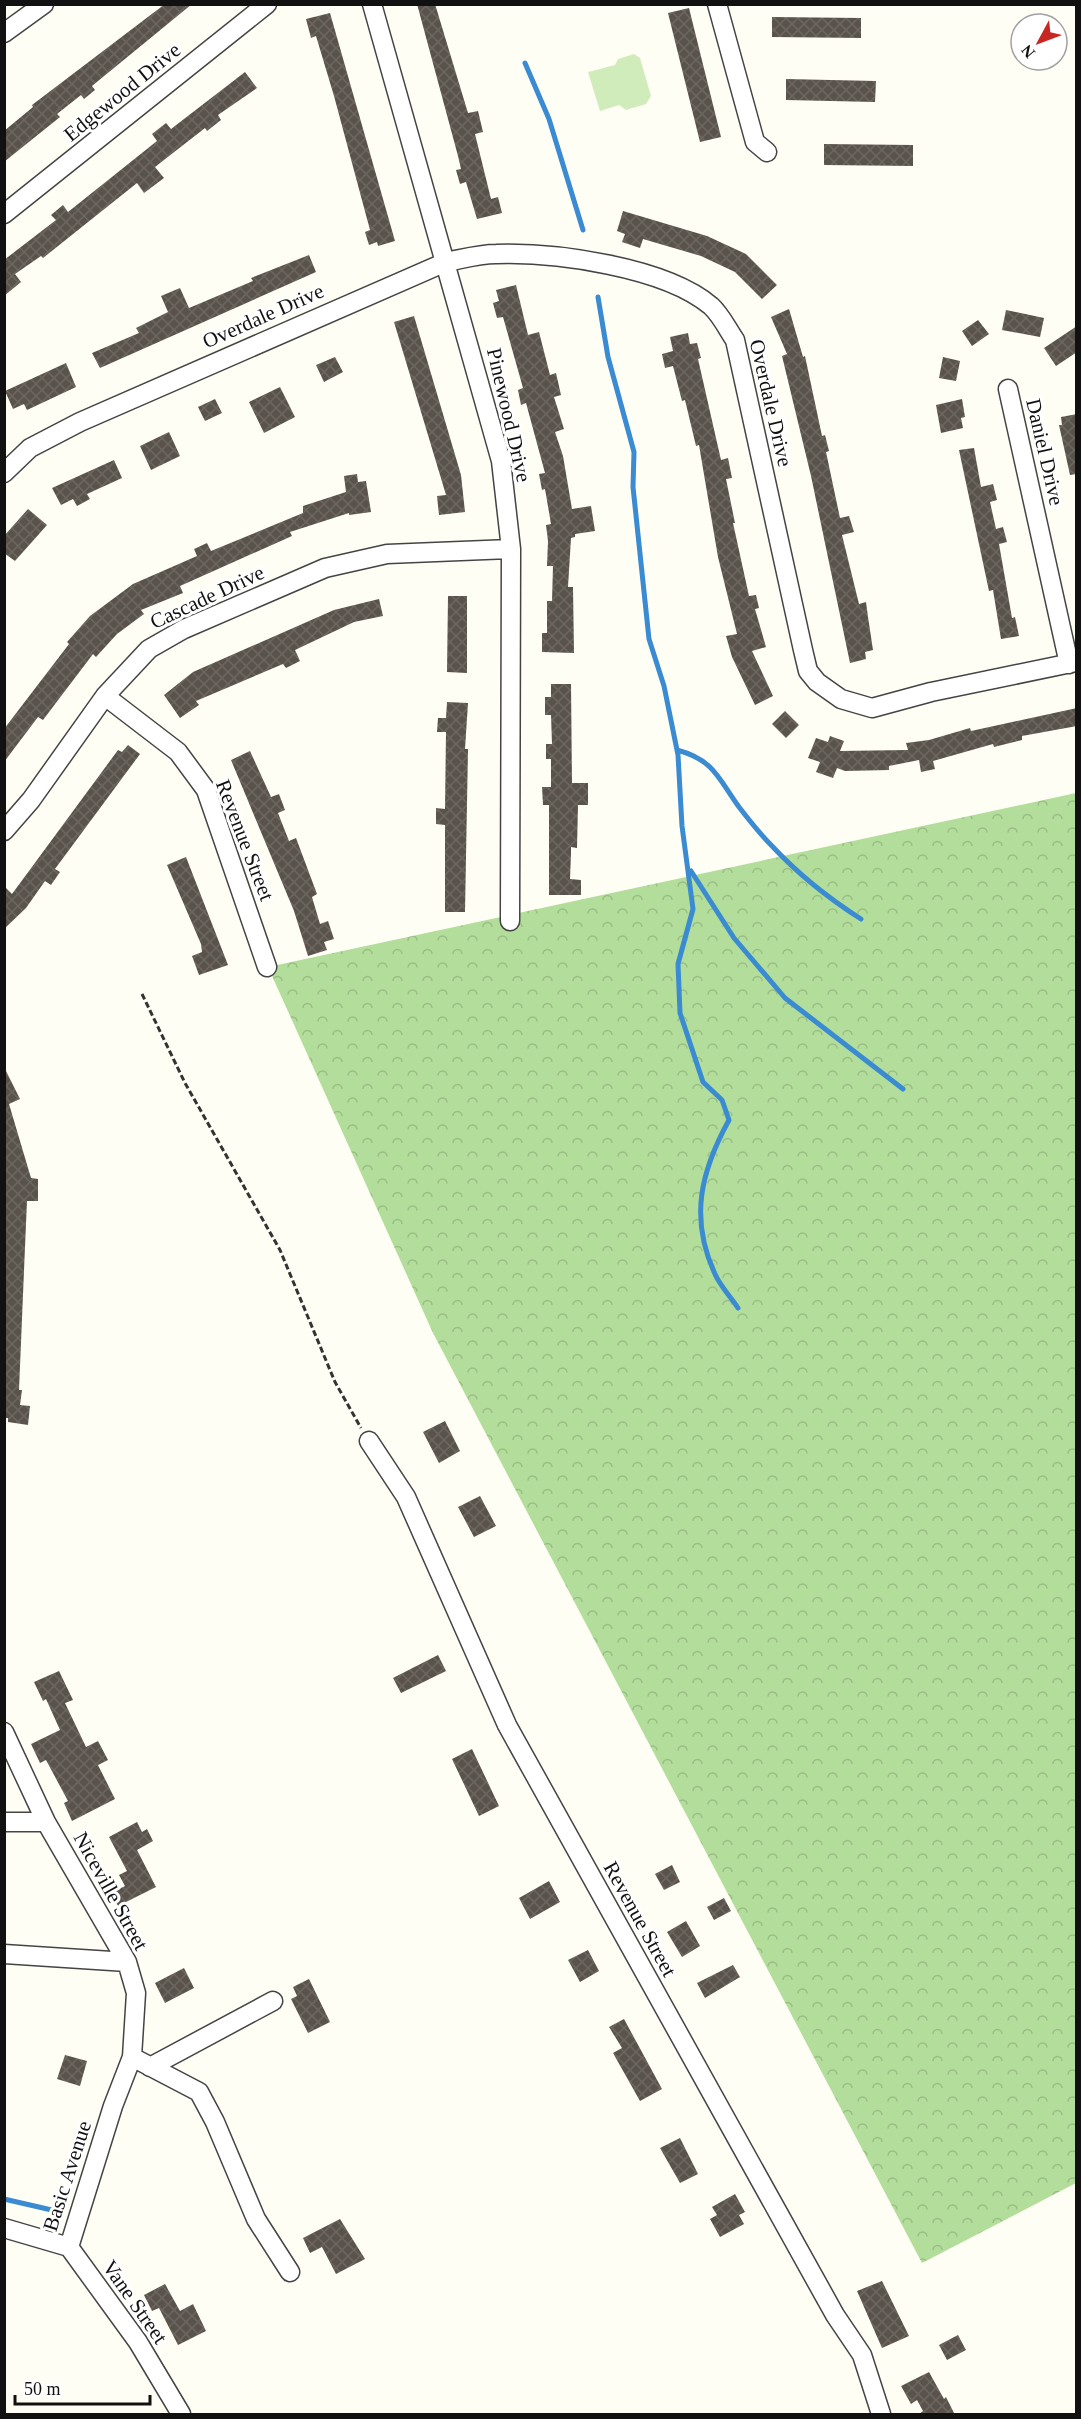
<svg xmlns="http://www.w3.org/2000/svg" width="1081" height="2419" font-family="Georgia,serif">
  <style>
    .forest { fill: url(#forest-crowns) }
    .park { fill: #d1ecbb }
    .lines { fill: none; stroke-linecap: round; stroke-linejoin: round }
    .stream { stroke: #3b8bd2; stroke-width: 5 }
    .building { fill: url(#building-cross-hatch) }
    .minor-casing { stroke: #444; stroke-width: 21 }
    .path { stroke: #333; stroke-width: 3; stroke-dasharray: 6 3; stroke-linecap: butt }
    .minor { stroke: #fff; stroke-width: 18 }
    .labels { text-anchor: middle; stroke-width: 6; stroke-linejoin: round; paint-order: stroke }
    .street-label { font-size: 21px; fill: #111; stroke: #fff }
  </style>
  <defs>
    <pattern id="forest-crowns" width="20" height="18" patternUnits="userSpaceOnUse" patternTransform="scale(1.5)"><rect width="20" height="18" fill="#b3dd9a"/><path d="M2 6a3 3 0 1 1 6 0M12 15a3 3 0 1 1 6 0" fill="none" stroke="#99bd84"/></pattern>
    <pattern id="building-cross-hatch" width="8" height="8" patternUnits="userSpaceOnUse" patternTransform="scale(1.5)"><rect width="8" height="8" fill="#5a534c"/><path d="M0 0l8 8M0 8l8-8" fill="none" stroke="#6d6762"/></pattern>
  </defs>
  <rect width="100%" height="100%" fill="#fffef4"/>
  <path class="forest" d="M1076 793V2183L922 2263 433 1333 268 967Z"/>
  <path class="park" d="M634 54 640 58 651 96 646 104 626 110 619 105 600 111 588 72 615 65 618 59Z"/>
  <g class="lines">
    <path class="stream" d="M525 63 549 119 583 230
      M598 297 608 357 634 452 633 487 649 639 664 686 678 755 682 826 693 909 678 964 680 1013 703 1082 722 1100 729 1120C701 1171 689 1218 715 1274 720 1286 731 1297 738 1308
      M677 750C714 760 718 778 739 807 749 820 760 834 772 846 799 875 828 898 861 919
      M691 871 734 938 785 998 903 1089
      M4 2199 56 2211"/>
  </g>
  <path class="building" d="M165 4H192L92 86 95 90 84 99 81 95 57 114 60 117 4 162V131L33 107 32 105Z
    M417 4H435L468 113 478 111 483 132 475 134 491 199 498 197 502 213 477 219 466 182 460 184 456 170 461 169 458 156Z
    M689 8 721 137 700 142 668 13Z
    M330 13 395 241 378 246 377 242 369 245 365 232 370 230 334 96 316 36 311 38 306 19Z
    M772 17 861 18V38L772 37Z
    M245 72 257 88 218 115 221 120 207 131 205 128 155 167 164 178 144 193 137 183 43 258 41 256 15 274 21 282 4 296V260L56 220 51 215 63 205 68 212 157 141 152 134 166 123 171 129Z
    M786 79 876 81 875 102 786 100Z
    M824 144 913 145V166L824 165Z
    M623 211 707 236 746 254 777 285 762 299 735 272 701 256 643 239 640 248 622 242 625 234 617 231Z
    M309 255 316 272 100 368 92 353 139 333 136 328 168 312 161 296 180 288 189 308 253 281 251 278Z
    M516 285 528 335 539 332 550 375 556 373 561 395 554 397 564 429 555 432 563 456 572 509 591 506 595 531 575 534V537L571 538 568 587H573L574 653 542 652V633H547V601H552L553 566H547L548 541 546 525 551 524 545 489 542 490 539 474 545 473 526 403 521 405 518 390 523 388 503 317 497 318 493 303 499 301 496 290Z
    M789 309 803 357 805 356 822 436 825 435 829 451 826 452 840 518 849 516 854 532 842 535 859 604 866 602 868 617 873 650 865 652 866 659 850 663 811 476 782 356 787 354 771 317Z
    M1006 310 1044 318 1040 337 1002 330Z
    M414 316 461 475 465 512 439 515 437 496 446 495 394 322Z
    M978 320 989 334 972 346 962 331Z
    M1077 326V352L1056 366 1044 348Z
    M688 333 690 344 697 343 701 358 698 359 721 460 728 458 732 478 726 479 735 523H733L749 596 756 595 759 608 755 609 766 647 752 651 773 696 755 705 732 657 726 636 737 634 718 557 699 445 696 446 685 400 682 401 673 366 665 368 662 354 673 351 670 337Z
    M335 357 343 372 324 382 316 365Z
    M943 357 960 361 956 381 939 378Z
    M66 363 76 387 27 410 24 404 13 409 5 391Z
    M280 387 295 417 264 433 249 402Z
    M215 399 222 413 205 421 198 407Z
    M962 399 965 417 961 418 963 428 941 433 936 405Z
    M1077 414V474L1070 475 1059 425H1062L1061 417Z
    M169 432 180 456 151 470 140 446Z
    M974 448 981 487 993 484 997 500 990 502 996 529 1003 527 1007 542 999 544 1012 618 1015 617 1019 636 1001 639 993 590 989 591 959 450Z
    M114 460 122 478 87 494 90 499 77 506 73 499 61 505 52 488Z
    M357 474 358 482 366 481 371 512 349 515V513L290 532 292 536 180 586 183 593 141 610 144 614 117 634 96 657 93 654 43 720 38 717 4 762V729L69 644 67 642 90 616 133 584 197 556 194 549 207 543 211 551 303 513V506L346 492 344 476Z
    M28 509 47 525 15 561 4 553V536Z
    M448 596H467V673L447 672Z
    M379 599 383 616 354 622 295 650 300 661 286 668 283 664 196 701 199 705 180 718 164 695 193 672 334 610Z
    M551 684H571L572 783H588V805H578L577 848 571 847V853L570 879 581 880V895H549V805H543L542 787H551V759H546V744H552L551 715H545V697H551Z
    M447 702 468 703 465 749H468L465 912H445V825L436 824V808L445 809 446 732H437L438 718H446Z
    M1077 708V726L1022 736V740L994 747 993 744 933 761 935 769 921 772 919 760 889 766V770L845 771 837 768 833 778 816 772 820 762 808 758 816 738 828 742 830 736 844 741 840 751 908 750 906 743 929 740 970 728 971 731Z
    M785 711 799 725 786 738 772 724Z
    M128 745 140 754 55 869 60 872 51 885 45 881 26 908 4 929V886L12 894 118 750 122 752Z
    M250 751 271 797 279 794 285 810 278 813 289 841 296 838 317 894 312 897 320 924 328 921 334 939 324 942 327 950 308 956 294 911 231 760Z
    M186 857 228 965 199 975 192 956 202 952 201 944 167 865Z
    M4 1067 20 1099 9 1104 31 1178 38 1179V1201H27L25 1247 19 1390H22L20 1405 30 1406 28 1425 8 1422V1418H4Z
    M445 1421 460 1451 439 1463 423 1432Z
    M480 1496 496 1526 474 1537 458 1507Z
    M438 1655 446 1671 401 1693 393 1678Z
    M59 1671 73 1700 65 1703 86 1747 98 1741 108 1760 98 1765 115 1799 72 1821 64 1803 68 1801 46 1760 40 1763 31 1744 60 1730 46 1699 43 1701 34 1682Z
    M472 1749 499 1806 479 1816 452 1759Z
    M137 1822 142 1832 147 1829 153 1841 137 1850 156 1887 118 1906 111 1893 125 1886 119 1875 127 1871 109 1837Z
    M672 1865 680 1882 664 1890 655 1874Z
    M549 1881 560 1902 530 1919 519 1898Z
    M724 1898 731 1911 714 1920 707 1907Z
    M686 1921 700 1946 682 1957 667 1932Z
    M588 1950 599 1971 580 1982 568 1960Z
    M733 1965 740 1977 705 1998 697 1983Z
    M184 1968 194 1988 165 2003 155 1983Z
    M309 1979 330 2022 308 2033 291 1999 297 1996 293 1987Z
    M624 2019 662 2089 640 2101 613 2053 622 2048 609 2027Z
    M65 2055 87 2061 80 2086 57 2079Z
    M680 2138 698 2174 680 2183 660 2148Z
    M735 2194 745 2212 739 2215 744 2224 720 2237 710 2219 717 2215 712 2207Z
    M340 2219 365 2259 336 2274 322 2247 310 2253 303 2238Z
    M882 2281 909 2336 882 2348 857 2291Z
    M165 2284 180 2311 193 2304 206 2331 178 2345 159 2308 152 2311 144 2295Z
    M958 2335 966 2350 947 2360 939 2345Z
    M929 2372 944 2399 946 2397 955 2415H918L923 2411 917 2400 911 2404 901 2386Z"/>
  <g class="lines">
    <defs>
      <path id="minor" d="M372 4 501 461 511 549 510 921
        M717 4 755 142 767 152
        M4 33 44 4
        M4 214 267 4
        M1008 389 1069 664
        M4 473 30 448 80 422 446 262C462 259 479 254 496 254 555 252 665 267 711 306 721 315 728 330 735 340L803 650 808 671 817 682 841 699 872 708 931 692 1076 662
        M105 696 178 752 206 790 267 967
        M4 831 31 800 105 696 149 649 184 629 325 568 387 554 511 549
        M369 1441 406 1497 507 1725 835 2315 862 2355 881 2414
        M4 1732 46 1822 127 1962 136 1993 132 2057 199 2092 215 2122 256 2219 290 2272
        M4 1822H46
        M4 1954 127 1962
        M150 2067 273 2001
        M4 2228 69 2247
        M69 2247 138 2342 181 2414
        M69 2247 113 2106 132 2057"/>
    </defs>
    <use href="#minor" class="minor-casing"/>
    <path class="path" d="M142 994 185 1083 280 1250 335 1382 361 1428"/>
    <use href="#minor" class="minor"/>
  </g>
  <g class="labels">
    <g class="street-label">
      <text transform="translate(122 92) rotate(-39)" y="7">Edgewood Drive</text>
      <text transform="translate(263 316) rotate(-24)" y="7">Overdale Drive</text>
      <text transform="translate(771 403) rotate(77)" y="7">Overdale Drive</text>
      <text transform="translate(509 415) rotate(77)" y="7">Pinewood Drive</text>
      <text transform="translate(1045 452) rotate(77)" y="7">Daniel Drive</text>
      <text transform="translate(207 597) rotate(-25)" y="7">Cascade Drive</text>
      <text transform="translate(245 840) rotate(69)" y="7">Revenue Street</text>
      <text transform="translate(111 1891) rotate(61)" y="7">Niceville Street</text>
      <text transform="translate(640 1919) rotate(61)" y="7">Revenue Street</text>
      <text transform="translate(67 2176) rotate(-72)" y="7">Basic Avenue</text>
      <text transform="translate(135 2302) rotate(55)" y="7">Vane Street</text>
    </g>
  </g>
  <rect width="1081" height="2419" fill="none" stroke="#111111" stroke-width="12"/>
  <g transform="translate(1039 42) rotate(229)"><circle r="28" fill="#ffffff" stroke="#a0a0a0" stroke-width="1.5"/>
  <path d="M0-4.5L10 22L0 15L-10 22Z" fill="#c72622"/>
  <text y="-9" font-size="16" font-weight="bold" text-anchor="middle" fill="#111111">N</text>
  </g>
  <path d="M15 2395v9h135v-9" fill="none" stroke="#111111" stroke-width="3"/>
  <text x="24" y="2395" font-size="18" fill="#111111" stroke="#ffffff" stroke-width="4.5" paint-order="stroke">50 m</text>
</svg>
